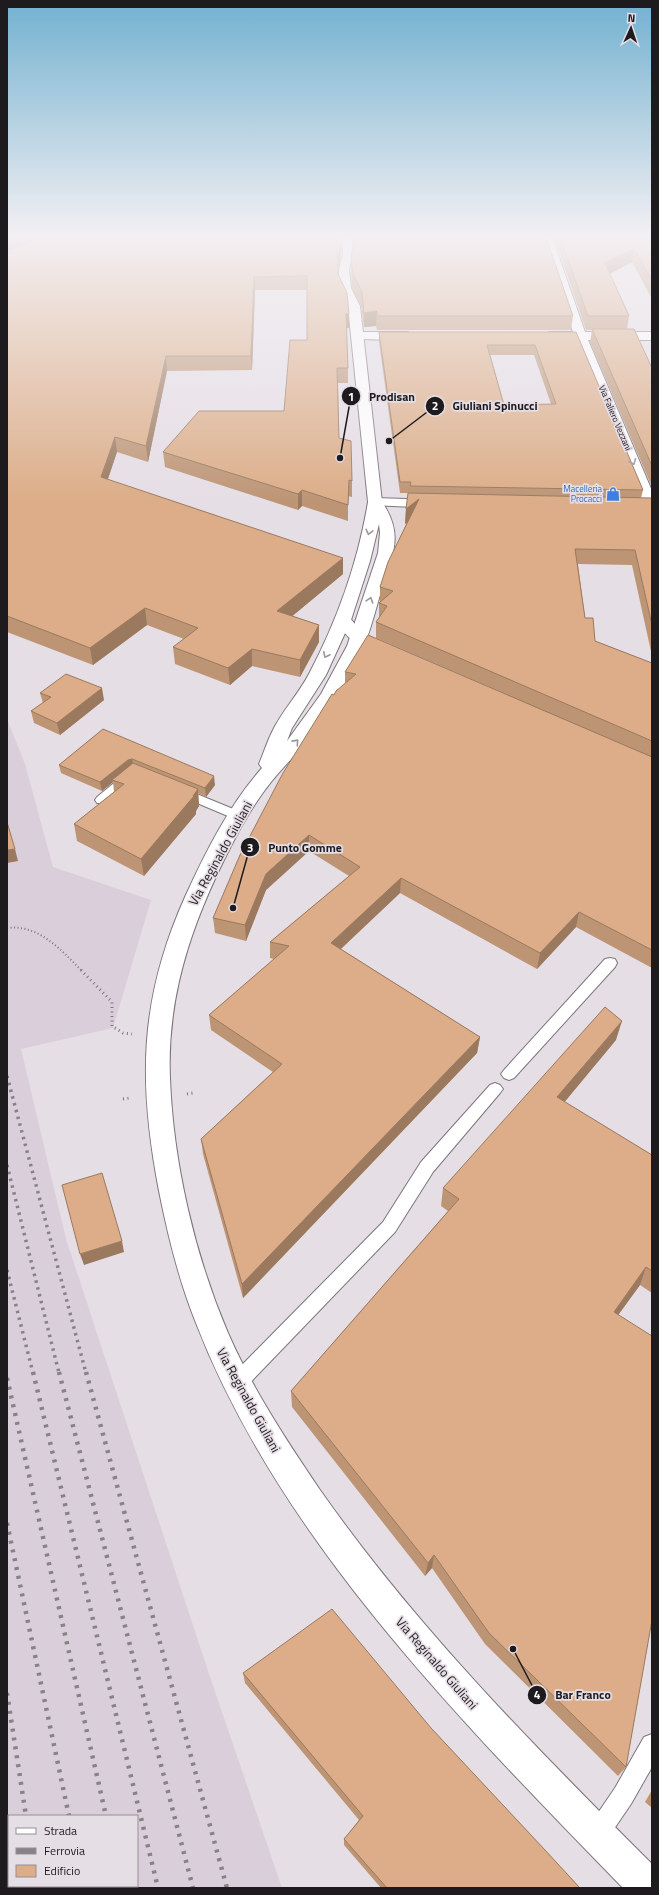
<svg xmlns="http://www.w3.org/2000/svg" width="659" height="1895" font-family="'Titillium Web',sans-serif">
  <style>
    .built { fill: #daceda; fill-rule: evenodd }
    .lines { fill: none; stroke-linecap: round; stroke-linejoin: round }
    .lane-casing { stroke: #7c767c; stroke-width: 2 }
    .street-casing { stroke: #7c767c; stroke-width: 2 }
    .secondary-casing { stroke: #7c767c; stroke-width: 2 }
    .path-far1 { stroke: #7c787c; stroke-width: 2; stroke-dasharray: 1 2.5; stroke-linecap: butt }
    .path { stroke: #7c787c; stroke-width: 3; stroke-dasharray: 1 3.5; stroke-linecap: butt }
    .lane { fill: #fff; fill-rule: evenodd }
    .street { fill: #fff; fill-rule: evenodd }
    .secondary { fill: #fff; fill-rule: evenodd }
    .rail-far1 { stroke: #878287; stroke-width: 3.5; stroke-dasharray: 2.5 4.5; stroke-linecap: butt }
    .rail { stroke: #878287; stroke-width: 4.5; stroke-dasharray: 3 6; stroke-linecap: butt }
    .wall { fill: #bd9575; fill-rule: evenodd }
    .shaded-wall { fill: #9a795f }
    .building { fill: #dcad88; stroke: #9a795f; fill-rule: evenodd }
    .oneway { stroke: #9a989a }
    .labels { text-anchor: middle; stroke-width: 3.5; stroke-linejoin: round; paint-order: stroke }
    .far-street-label { font-size: 9px; fill: #1e1b1e; stroke: #e5dee5 }
    .far-shop-label { font-size: 9px; fill: #366cbe; stroke: #e5dee5; text-anchor: end }
    .near-street-label { font-size: 13px; fill: #1e1b1e; stroke: #e5dee5 }
    .leader { fill: none; stroke: #1e1b1e; stroke-width: 1.5 }
    .callout-dot { fill: #1e1b1e; stroke: #e5dee5; stroke-width: 1.5 }
    .mark-label { font-size: 12px; text-anchor: middle; font-weight: bold; fill: #fff }
    .callout-label { font-size: 12px; text-anchor: middle; font-weight: bold; fill: #1e1b1e; stroke: #e5dee5; stroke-width: 3.5; stroke-linejoin: round; paint-order: stroke }
  </style>
  <rect width="100%" height="100%" fill="#e5dee5"/>
  <path class="built" d="M7 719 25 764 53 867 151 900 113 1028 21 1049 66 1239 207 1668 282 1888H7ZM9 1816H137V1886H9Z"/>
  <g class="lines">
    <defs>
      <path id="lane" d="M129 773 133 774 135 777 133 780 105 803H97L95 800 97 797 125 774Z
        M182 788 243 813 245 816 243 819H235L178 795 176 792 178 789Z
        M610 958 615 959 617 963 615 967 514 1078 509 1080 504 1078 501 1074 504 1070 605 959Z
        M495 1083 500 1085 503 1089 500 1093 433 1172 395 1232 244 1389 237 1392 230 1389 228 1383 230 1377 383 1222 421 1162 490 1085Z
        M652 1734V1767L631 1804 605 1842 597 1846 589 1842 585 1834 589 1826 615 1788 644 1737Z"/>
      <path id="street" d="M542 237H552L585 332H652V340H588L652 491V512L647 511 645 508 576 340H549L543 336 549 332H573Z
        M357 332H408L414 336 408 340 353 339 351 336 353 333Z
        M375 498 437 500 442 501 444 504 442 507 437 508 370 505 368 502 370 499Z
        M343 615C354 618 356 629 365 635 371 639 380 639 385 646L382 650C362 655 345 635 335 620L337 616Z"/>
      <path id="secondary" d="M342 237H352L353 254 349 269 351 288 360 306 382 502C403 533 394 552 383 585 376 607 371 631 361 653 347 684 327 713 307 740 296 755 282 768 271 782 259 797 249 813 240 829 198 907 166 988 170 1078 173 1162 195 1256 228 1333 252 1388 286 1440 320 1490 416 1627 534 1746 652 1864V1888H623C463 1723 280 1540 196 1323 179 1281 168 1236 159 1191 138 1082 139 1000 185 897 205 853 229 805 262 768L259 764C264 752 268 739 274 728 284 709 299 693 309 674 337 621 358 562 368 502L348 306 339 288V269L343 254ZM379 524 380 533 378 553 347 646 321 694 287 741 292 728 326 675 351 620 370 561Z"/>
    </defs>
    <use href="#lane" class="lane-casing"/>
    <use href="#street" class="street-casing"/>
    <use href="#secondary" class="secondary-casing"/>
    <path class="path-far1" d="M7 928C39 924 61 950 82 971"/>
    <path class="path" d="M81 970 112 1002V1026L123 1033 132 1034
      M187 1094 193 1093
      M123 1099 130 1098"/>
    <use href="#lane" class="lane"/>
    <use href="#street" class="street"/>
    <use href="#secondary" class="secondary"/>
    <path class="rail-far1" d="M7 1076 86 1373
      M7 1165 59 1373
      M7 1270 33 1373"/>
    <path class="rail" d="M33 1372 158 1888
      M59 1372 193 1888
      M86 1372 227 1888
      M7 1378 106 1816
      M7 1523 69 1816
      M7 1693 26 1816
      M37 1886 38 1888
      M83 1886 84 1888
      M122 1886V1888"/>
  </g>
  <path class="wall" d="M7 237 341 254 338 269V274L349 328H346L348 368V383H338L339 438 352 481V497L348 496V521L302 506 298 510 165 467 163 452 284 411 307 340V290H255L252 370 167 371 148 462 117 452 108 479 343 574 292 616 319 625V642L300 677 252 666 230 685 175 664 173 647 184 639 147 625 93 665 7 632Z
    M353 237H546L573 316 571 330H377L376 326 364 327 361 306 352 288 351 269V256L354 244Z
    M554 237H652V299L632 262 610 274 629 316 627 329 652 368V487L590 342 592 330H586Z
    M379 332H576L643 490 641 498H652V656L632 565 578 564 585 618 595 641 652 663V968L576 927 537 969 400 893 341 949 480 1037 477 1053 243 1298 203 1154 201 1139 273 1072 211 1030 209 1015 274 959 270 958V942L349 876 309 851 266 890 246 941 215 933 213 918 334 695 345 684V672L508 695 376 638V622L379 619V603L381 602H380V587L407 522 405 524 406 509 410 493H400L379 342ZM490 355H534L551 404 504 405Z
    M40 693 104 700 60 735 34 723 31 711 43 703Z
    M103 729 215 785 206 797 198 793 199 806 196 811V814L144 876 77 841 74 824 114 792 113 782 102 791 61 773 59 765Z
    M616 1040 564 1102 652 1155V1293L640 1285 618 1315 626 1767 618 1776 485 1644 432 1568 425 1576 292 1407 291 1391 448 1211 441 1206 443 1188Z
    M243 1673 431 1728 580 1888H381L344 1845V1839L359 1820 245 1683Z
    M652 1790V1808L645 1802Z"/>
  <path class="shaded-wall" d="M18 237H52L7 255V241Z
    M342 241 341 254 338 269V256Z
    M634 249 632 262 603 277 605 263Z
    M254 277 255 290 252 370 251 356Z
    M377 311 376 326 364 327V313Z
    M346 314H349V328H346Z
    M166 356 167 371 148 462 146 446Z
    M115 437 117 452 103 493 101 477Z
    M302 490V506L298 510V494Z
    M419 499 418 514 405 524 406 509Z
    M343 558V574L278 628 277 611Z
    M145 608 147 625 93 665 90 648Z
    M319 625V642L300 677V660Z
    M252 649V666L230 685 228 668Z
    M102 688 104 700 60 735 57 723Z
    M132 759 134 768 112 780 113 782 102 791 100 782 128 760Z
    M214 776 215 785 206 797 205 788Z
    M198 789 199 806 196 811V814L144 876 141 859Z
    M309 835V851L266 890 246 941 245 925 266 874Z
    M15 849 18 861 7 863V850Z
    M401 878 400 893 331 958V943Z
    M579 912 576 927 537 969 540 953Z
    M622 1021 616 1040 553 1116 557 1097Z
    M480 1037 477 1053 243 1298 242 1284Z
    M122 1241 124 1252 84 1265 80 1254Z
    M646 1267 640 1285 608 1329 614 1312Z
    M434 1555 432 1568 425 1576 428 1563Z"/>
  <path class="building" d="M7 237H18L7 241Z
    M44 237H341L342 241 338 256V274L347 293 349 314H346L348 368H337L339 438 351 441 352 481 349 480 348 505 302 490 298 494 163 452 199 411H284L290 340H307V276L254 277 251 356H166L146 446 115 437 101 477 343 558 277 611 319 625 300 660 252 649 228 668 173 647 198 628 145 608 90 648 7 616V251Z
    M354 237H546L573 316H377V311L364 313 362 292 353 274 351 256 355 241Z
    M560 237H652V280L634 249 605 263 629 316H588Z
    M592 329H634L652 368V466Z
    M379 332H576L643 490 410 486 411 482H400ZM487 345H535L556 404 504 405Z
    M408 493 652 498V625L635 550 575 549 585 618H593L595 641 652 663V741L376 622 387 606 379 603 393 591 380 587 388 562 419 499 406 509Z
    M368 635 652 757V950L579 912 540 953 401 878 331 943 480 1037 242 1284 201 1139 282 1064 209 1015 289 946 270 942 360 867 309 835 266 874 245 925 213 918 240 855 283 773 332 694 334 695 336 691 356 674 345 672Z
    M66 674 102 688 57 723 31 711 51 697 40 693Z
    M103 729 214 776 205 788 132 759 128 760 100 782 59 765Z
    M133 763 198 789 193 796H194L141 859 74 824 124 784 112 780Z
    M7 822 15 849 7 850Z
    M605 1007 622 1021 557 1097 652 1155V1271L646 1267 614 1312 652 1336V1620L626 1767 489 1633 434 1555 428 1563 291 1391 459 1199 443 1188Z
    M102 1173 122 1241 80 1254 62 1185Z
    M332 1609 431 1728 545 1850 580 1888H387L344 1839 363 1816 243 1673Z"/>
  <defs><path id="oneway-chevron" d="M-2-3.5L2.5 0L-2 3.5" fill="none" stroke-width="1.6" stroke-linecap="round" stroke-linejoin="round"/></defs>
  <g class="oneway">
    <use href="#oneway-chevron" transform="translate(633 462) rotate(67)"/>
    <use href="#oneway-chevron" transform="translate(369 532) rotate(104)"/>
    <use href="#oneway-chevron" transform="translate(370 600) rotate(-72)"/>
    <use href="#oneway-chevron" transform="translate(326 655) rotate(116)"/>
    <use href="#oneway-chevron" transform="translate(296 742) rotate(-48)"/>
  </g>
  <linearGradient id="sky" x2="0" y2="1"><stop stop-color="#72b1d1"/><stop offset="0.47" stop-color="#f3f0f3"/><stop offset="1" stop-color="#f3f0f3" stop-opacity="0"/></linearGradient>
  <rect width="659" height="502" fill="url(#sky)"/>
  <defs>
    <symbol id="shop-bare" viewBox="-9 -9 18 18"><path d="M-5-2.5h2.3a2.7 3.5 0 0 1 5.4 0H5L5.5 6h-11ZM-1.5-2.5h3a1.5 2.3 0 0 0-3 0Z" fill="#3f7fe0" stroke="#e5dee5" stroke-width="2.5" paint-order="stroke"/></symbol>
  </defs>
  <g fill-rule="evenodd">
    <use href="#shop-bare" x="603" y="484" width="20" height="20"/>
  </g>
  <g class="labels">
    <g class="far-street-label">
      <text transform="translate(615 418) rotate(67)" y="3">Via Faliero Vezzani</text>
    </g>
    <g class="far-shop-label">
      <text x="602" y="492">Macelleria<tspan x="602" dy="10">Procacci</tspan></text>
    </g>
    <g class="near-street-label">
      <text transform="translate(220 853) rotate(-61)" y="5">Via Reginaldo Giuliani</text>
      <text transform="translate(249 1400) rotate(61)" y="5">Via Reginaldo Giuliani</text>
      <text transform="translate(437 1663) rotate(49)" y="5">Via Reginaldo Giuliani</text>
    </g>
  </g>
  <path class="leader" d="M340 458L351 396M389 441L435 406M233 908L250 847M513 1649L537 1695"/>
  <g class="callout-dot">
    <circle cx="340" cy="458" r="4"/>
    <circle cx="389" cy="441" r="4"/>
    <circle cx="233" cy="908" r="4"/>
    <circle cx="513" cy="1649" r="4"/>
    <circle cx="351" cy="396" r="10"/>
    <circle cx="435" cy="406" r="10"/>
    <circle cx="250" cy="847" r="10"/>
    <circle cx="537" cy="1695" r="10"/>
  </g>
  <g class="mark-label">
    <text x="351" y="401">1</text>
    <text x="435" y="410">2</text>
    <text x="250" y="852">3</text>
    <text x="537" y="1699">4</text>
  </g>
  <g class="callout-label">
    <text x="392" y="401">Prodisan</text>
    <text x="495" y="410">Giuliani Spinucci</text>
    <text x="305" y="852">Punto Gomme</text>
    <text x="583" y="1699">Bar Franco</text>
  </g>
  <rect width="659" height="1895" fill="none" stroke="#1e1b1e" stroke-width="16"/>
  <rect x="8" y="1815" width="130" height="72" fill="#e5dee5" stroke="#959095"/>
  <rect x="16" y="1828" width="20" height="6" fill="#ffffff" stroke="#959095"/>
  <text x="44" y="1835" font-size="12" fill="#1e1b1e">Strada</text>
  <rect x="16" y="1848" width="20" height="6" fill="#878287" stroke="#959095"/>
  <text x="44" y="1855" font-size="12" fill="#1e1b1e">Ferrovia</text>
  <rect x="16" y="1865" width="20" height="12" fill="#dcad88" stroke="#959095"/>
  <text x="44" y="1875" font-size="12" fill="#1e1b1e">Edificio</text>
  <g transform="translate(631 28) rotate(3)" stroke="#e5dee5" stroke-width="3" paint-order="stroke">
  <path d="M0-3L7 15L0 10L-7 15Z" fill="#1e1b1e"/>
  <text y="-6" font-size="11" font-weight="bold" text-anchor="middle" fill="#1e1b1e">N</text>
  </g>
</svg>
